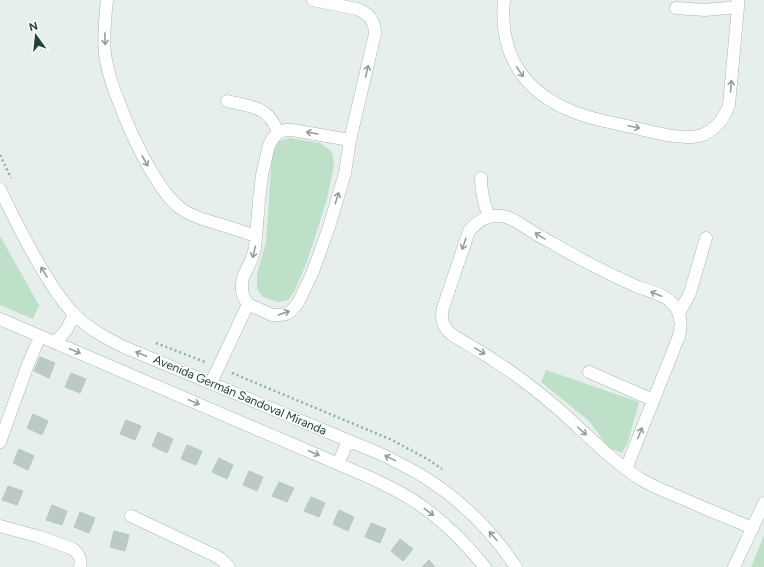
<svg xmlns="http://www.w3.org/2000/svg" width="764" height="567" font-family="Figtree,sans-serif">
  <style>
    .green { fill: #bfe0c8 }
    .building { fill: #bbcac4; stroke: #b8c9c2 }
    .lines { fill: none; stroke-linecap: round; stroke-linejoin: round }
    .minor-casing { stroke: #a8b8b2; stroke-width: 13 }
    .path { stroke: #86b3a5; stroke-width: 2.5; stroke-dasharray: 2 3; stroke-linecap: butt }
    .minor { stroke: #fff; stroke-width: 12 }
    .oneway { stroke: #92a09c }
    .labels { text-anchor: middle; stroke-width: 3.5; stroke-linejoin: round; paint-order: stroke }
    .street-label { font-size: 12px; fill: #24423a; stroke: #f7fbf9 }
  </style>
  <rect width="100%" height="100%" fill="#e6efeb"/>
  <path class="green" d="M290 138 320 143 332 152 334 166 327 199 308 259 295 290 288 300 279 302 263 297 257 289V274L266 242 272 154 279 141Z
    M0 236 39 305 33 319 0 305Z
    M546 370 639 402 628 442 622 453 609 448 589 421 541 382Z
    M764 535V567H751Z"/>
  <path class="building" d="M40 357 55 363 49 378 34 371Z
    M71 373 86 379 80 393 65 387Z
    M33 414 48 421 42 435 27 428Z
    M126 420 141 426 135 440 120 434Z
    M158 432 173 439 167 453 152 446Z
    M187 445 202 451 196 465 181 459Z
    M19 449 34 456 28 470 13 463Z
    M219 458 233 465 227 479 212 472Z
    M249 471 263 477 257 491 243 485Z
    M279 482 294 488 287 502 272 496Z
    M8 486 23 491 17 505 2 500Z
    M311 497 325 503 319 517 304 511Z
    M52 505 67 511 62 525 46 520Z
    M339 510 354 517 348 531 333 524Z
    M80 512 95 518 89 533 74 527Z
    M371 523 386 529 380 543 365 537Z
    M114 531 129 535 125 551 110 547Z
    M400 539 413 549 403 561 391 551Z
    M429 560 435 567H422Z"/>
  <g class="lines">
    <defs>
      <path id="minor" d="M107 0C105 18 103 36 105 54 108 76 116 95 124 115 134 140 145 163 160 185 166 194 171 201 180 208 191 216 205 220 219 224 231 228 244 232 256 236
        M313 0 357 9C369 13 375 21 375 34L350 140 345 173 329 227 312 274 298 303 291 311 286 314 279 315H272L248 304 244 298 242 291V284L243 277 251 261 255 248 259 201 262 175 269 145 273 138 278 133 285 130H292L350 140
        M504 0C499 54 523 92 574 112 593 120 615 123 636 128 653 132 684 141 702 135 716 130 724 118 729 105L738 7V0
        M676 8 705 10 738 7
        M227 101C252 107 269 106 278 133
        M481 178C481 192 484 204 489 217
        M0 189C13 217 27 244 43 271 52 286 62 302 75 315 89 329 106 338 124 347L383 455C397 462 411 469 424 477 461 500 492 531 516 567
        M679 313 690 293 706 238
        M0 319 371 478C388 486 405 494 420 505 445 522 466 544 485 567
        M55 343 67 329 74 314
        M589 372 653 400
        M211 383 248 304
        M0 442 27 367 40 336
        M338 464 348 440
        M626 469 679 336C682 324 681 311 671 302 663 294 649 291 638 287 609 274 581 260 554 244 544 239 534 233 525 227 519 223 513 219 506 217 491 213 478 220 469 231L443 308C439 326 448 333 462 341 496 360 527 382 556 407 585 432 610 460 642 480 656 488 671 494 686 500 708 510 731 519 753 528
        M131 516 216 556 222 560 229 567
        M0 526 40 537 73 549C79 554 82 559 80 567
        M734 567 764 503"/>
    </defs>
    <use href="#minor" class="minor-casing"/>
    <path class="path" d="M0 155 11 178
      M156 343 205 362
      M232 373 392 440 429 460 442 469"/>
    <use href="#minor" class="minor"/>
  </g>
  <defs><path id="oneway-shaft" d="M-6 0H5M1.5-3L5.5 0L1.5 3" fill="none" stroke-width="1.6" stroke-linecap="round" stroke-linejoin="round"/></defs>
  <g class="oneway">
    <use href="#oneway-shaft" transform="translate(105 39) rotate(88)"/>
    <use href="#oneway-shaft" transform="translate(367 71) rotate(-77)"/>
    <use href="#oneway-shaft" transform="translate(520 72) rotate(56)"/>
    <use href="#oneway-shaft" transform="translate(731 86) rotate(-85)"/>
    <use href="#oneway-shaft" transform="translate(634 127) rotate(12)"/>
    <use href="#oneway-shaft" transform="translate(312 133) rotate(-170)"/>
    <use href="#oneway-shaft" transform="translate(145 161) rotate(61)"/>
    <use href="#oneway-shaft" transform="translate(337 198) rotate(-73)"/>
    <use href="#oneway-shaft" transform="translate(540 236) rotate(-149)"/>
    <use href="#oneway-shaft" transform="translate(464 244) rotate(109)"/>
    <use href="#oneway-shaft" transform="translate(254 252) rotate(104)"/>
    <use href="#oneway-shaft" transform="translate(44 272) rotate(-121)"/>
    <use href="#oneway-shaft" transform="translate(656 294) rotate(-157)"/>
    <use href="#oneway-shaft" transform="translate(284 313) rotate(-19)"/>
    <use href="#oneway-shaft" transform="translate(75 351) rotate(23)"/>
    <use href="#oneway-shaft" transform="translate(480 351) rotate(31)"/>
    <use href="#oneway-shaft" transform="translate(141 354) rotate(-157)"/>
    <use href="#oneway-shaft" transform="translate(194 402) rotate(23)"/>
    <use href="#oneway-shaft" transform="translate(582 431) rotate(42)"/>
    <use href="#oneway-shaft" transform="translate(640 433) rotate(-68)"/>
    <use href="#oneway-shaft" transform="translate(314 453) rotate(23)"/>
    <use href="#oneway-shaft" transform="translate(390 458) rotate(-154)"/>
    <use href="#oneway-shaft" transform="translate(429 512) rotate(37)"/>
    <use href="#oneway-shaft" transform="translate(493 536) rotate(-131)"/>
  </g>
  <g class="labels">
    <g class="street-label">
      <text transform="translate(240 395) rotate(23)" y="4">Avenida Germán Sandoval Miranda</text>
    </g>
  </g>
  <g transform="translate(36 36) rotate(345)" stroke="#f7fbf9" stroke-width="3" paint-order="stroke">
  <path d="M0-3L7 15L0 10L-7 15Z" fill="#24423a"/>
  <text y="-6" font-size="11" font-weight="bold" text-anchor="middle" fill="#24423a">N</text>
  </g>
</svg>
